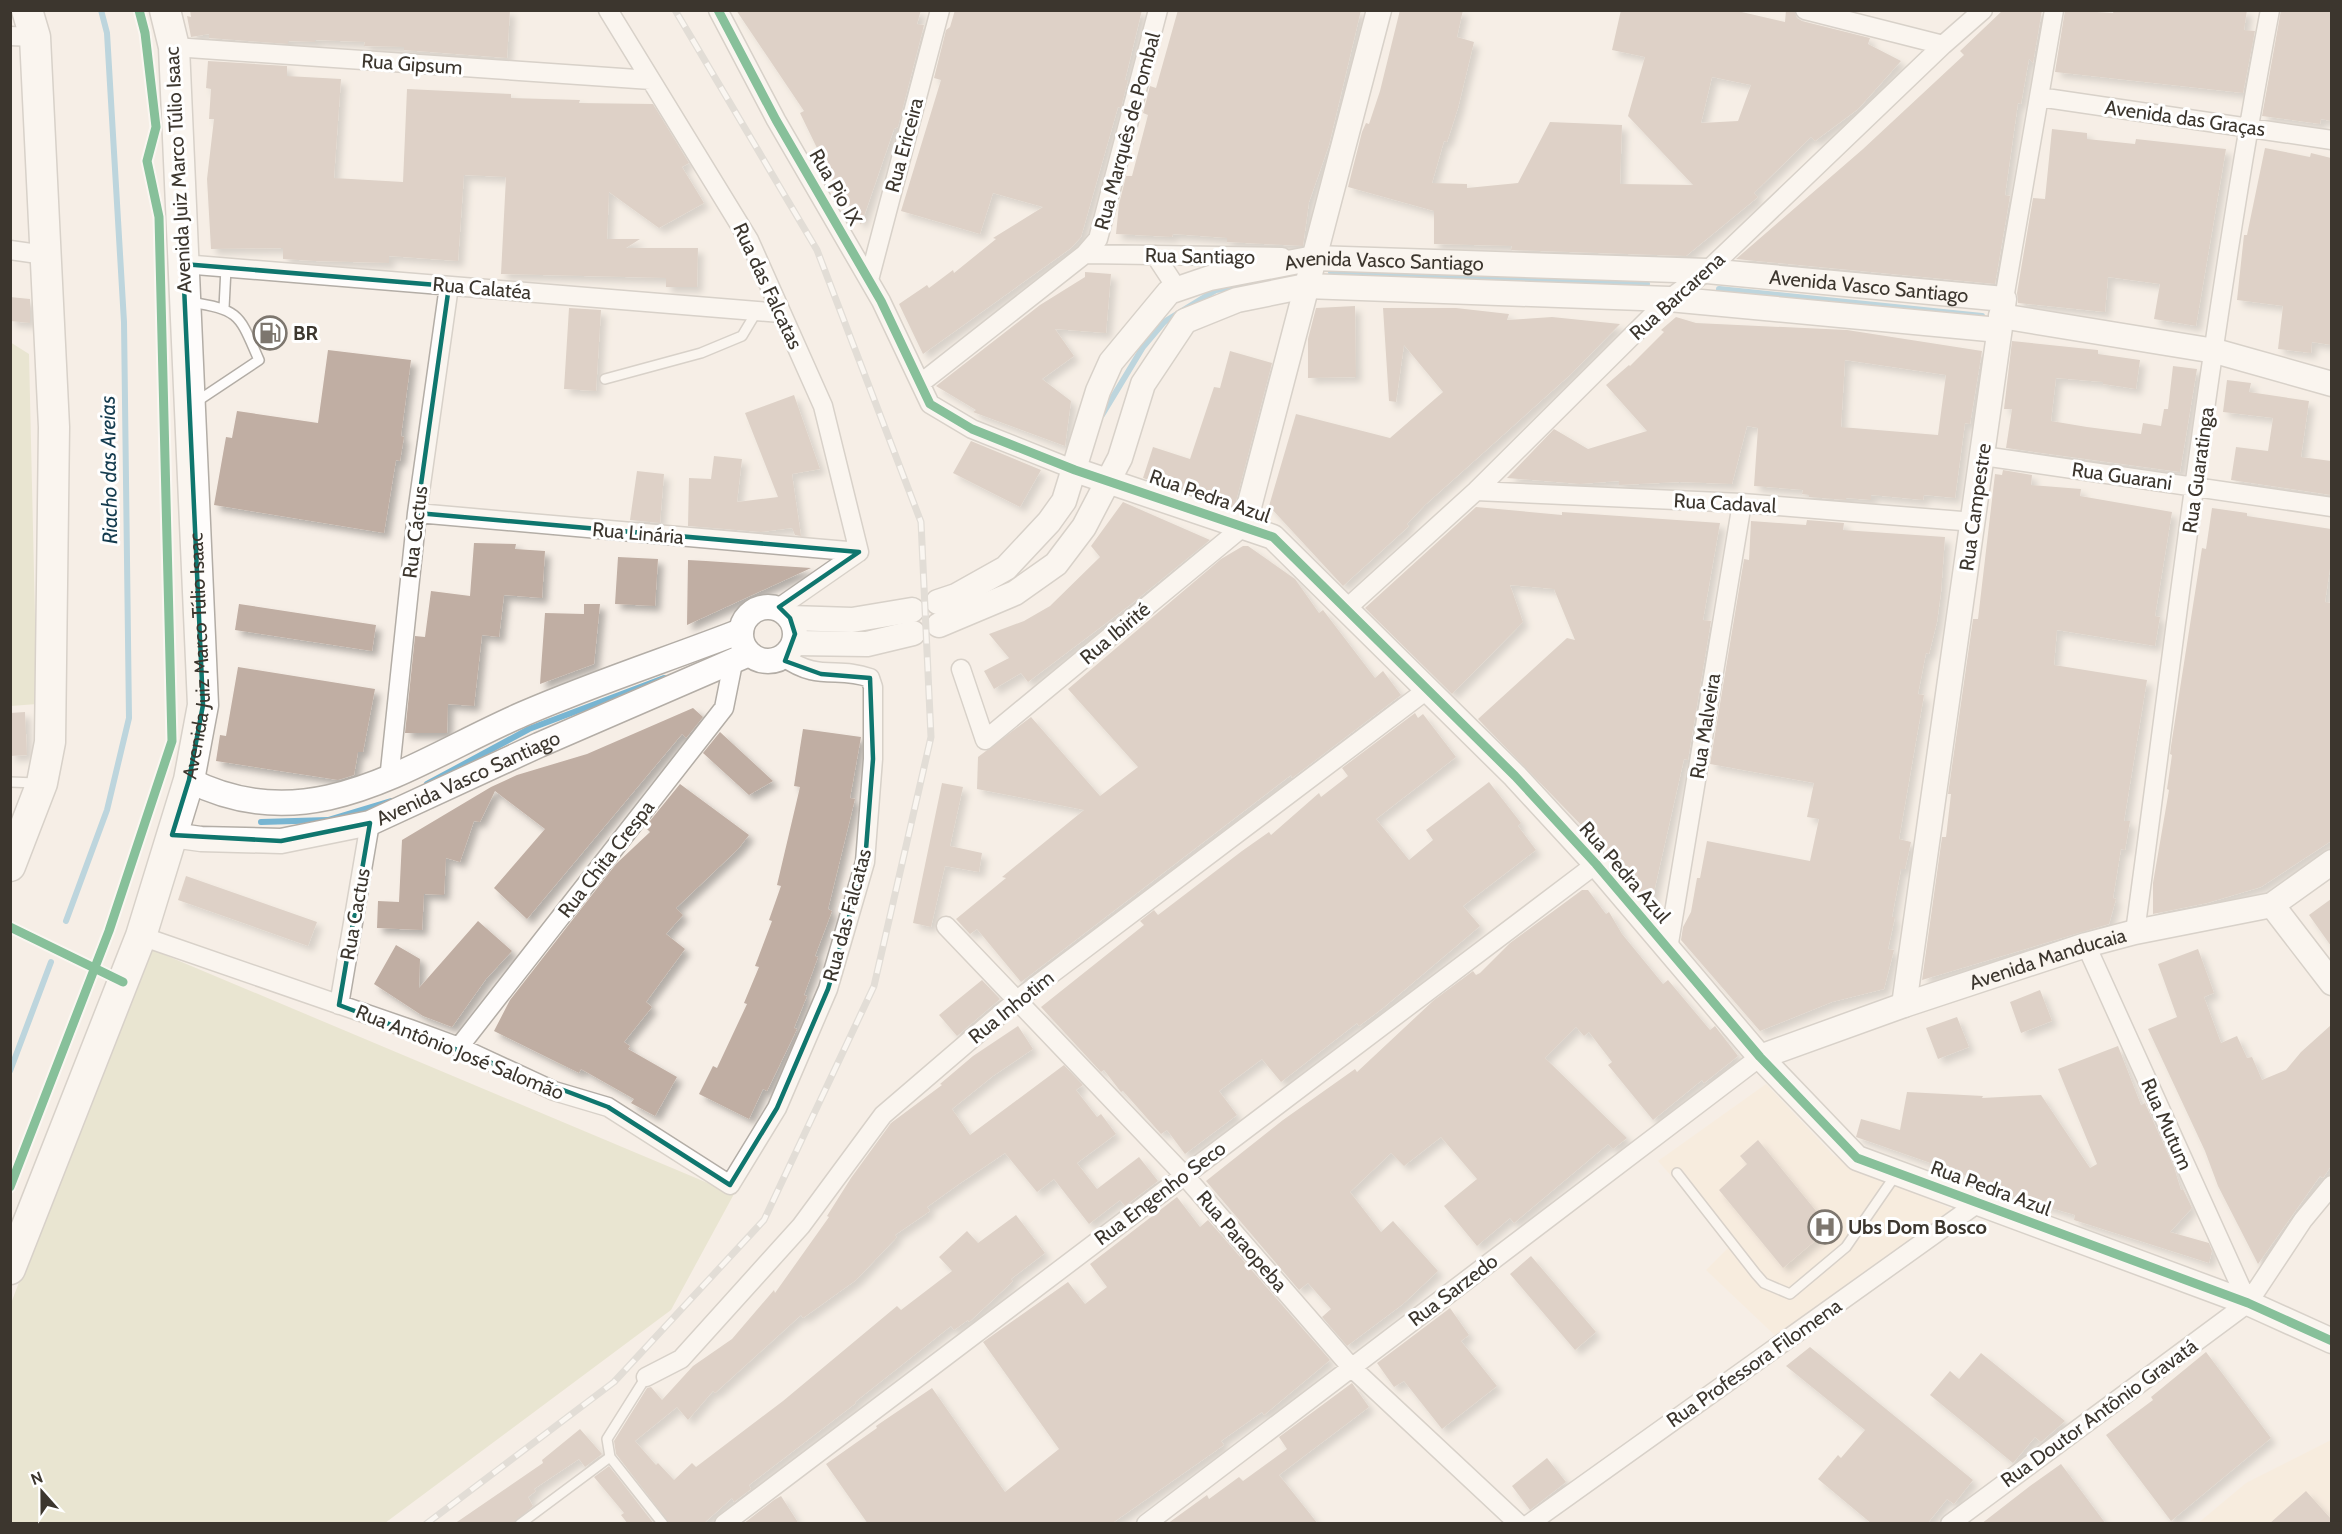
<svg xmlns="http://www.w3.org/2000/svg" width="2342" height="1534" font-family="Cabin,sans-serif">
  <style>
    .built { fill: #f9e8d6 }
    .green { fill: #dad9b9 }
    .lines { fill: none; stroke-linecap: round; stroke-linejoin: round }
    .stream { stroke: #78b5d2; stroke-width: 6 }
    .building { fill: #c0aea3; fill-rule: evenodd; filter: url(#shadow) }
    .service-casing { stroke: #b3ada6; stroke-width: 12 }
    .minor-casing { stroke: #b3ada6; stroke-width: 21 }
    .tertiary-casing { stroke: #b3ada6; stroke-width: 27 }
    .primary-casing { stroke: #b3ada6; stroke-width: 33 }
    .service { stroke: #fefcfb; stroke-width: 9 }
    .minor { stroke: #fefcfb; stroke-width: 18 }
    .tertiary { stroke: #fefcfb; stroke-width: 24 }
    .primary { stroke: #fefcfb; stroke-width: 30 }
    .rail-casing { stroke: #c9c7c4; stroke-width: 7 }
    .rail { stroke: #fff; stroke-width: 4.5; stroke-dasharray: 14; stroke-linecap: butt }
    .cycleway-casing { stroke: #fff; stroke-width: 13 }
    .cycleway { stroke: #00873e; stroke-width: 9 }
    .marked { fill: none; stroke: #0f766e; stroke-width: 4.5; stroke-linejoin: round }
    .labels { text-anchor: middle; stroke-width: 6; stroke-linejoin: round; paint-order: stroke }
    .street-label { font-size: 20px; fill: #3c362e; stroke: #fff }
    .poi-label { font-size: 20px; font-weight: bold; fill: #3c362e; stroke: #fff; text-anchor: start }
    .water-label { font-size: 21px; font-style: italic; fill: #153c4f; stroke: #fff }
  </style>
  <defs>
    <filter id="shadow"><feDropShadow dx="5.5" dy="5.5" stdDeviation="3" flood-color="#0004"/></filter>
  </defs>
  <rect width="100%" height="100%" fill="#f6eee6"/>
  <path class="built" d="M1766 1084 1834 1156 1954 1210 1783 1343 1706 1270 1732 1244 1658 1161Z
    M2331 1440V1523L2197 1524 2246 1483Z"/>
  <path class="green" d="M10 342 29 354 37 704 11 706Z
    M146 947 734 1194 671 1310 385 1523H11L10 1306Z"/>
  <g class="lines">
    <path class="stream" d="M1331 272 1647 284
      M1719 289 1982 316
      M1102 415 1143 347 1164 322 1216 290 1257 284
      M427 784 529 729 664 678
      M261 822 328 820 391 801
      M66 921 107 810 129 718 124 322 107 33 101 10
      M10 1071 51 962"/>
  </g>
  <path class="building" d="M190 10H510L507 58 404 50V47L364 46 365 42 315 40V42L288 41V44L209 38V34L191 37 187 16 191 17Z
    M736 10H921L917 24 924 25 898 127 894 129 861 225 834 179 833 181 800 113 804 111Z
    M955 10H1142L1125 80H1128L1121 108 1118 107 1081 237 1071 248 923 354 899 304 927 285 929 288 953 270 954 273 996 239 993 238 1043 207 993 193 980 234 901 211 941 80 934 78 946 30 950 27Z
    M1178 10H1361L1329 145 1309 202 1303 246 1227 242V238L1173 234 1172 237 1116 234 1119 204 1126 176H1132L1148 115 1143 113 1150 86 1156 88Z
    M1400 10H1463L1457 37 1474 42 1458 108 1447 142 1444 141 1432 183 1467 184V188L1518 183 1550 122 1622 125 1620 184 1693 185 1628 116 1645 57 1612 50 1621 10H1733L1785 22 1786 10H1794L1797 18 1802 21 1870 38 1868 44 1901 61 1858 109 1815 141 1811 137 1754 193 1758 197 1686 256 1511 250 1512 246 1434 244V211L1348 187 1362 132 1366 123 1369 124 1380 91ZM1712 77 1751 85 1738 121 1701 123Z
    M2003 10H2042L2033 63 2029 59 2021 104 2018 103 2005 195 2010 196 1995 284 1736 259 1863 149 1964 55 1960 51Z
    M2065 10 2113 13 2114 10H2247L2244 30 2255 31 2243 93 2055 72Z
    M2281 10H2331V121L2321 119 2320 124 2262 116Z
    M208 61 287 66V76L341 79 334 178 403 182 407 89 511 94V98L580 100 579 103 653 104 689 163 682 167 704 203 659 228 609 192 607 239H640L626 248H698L697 287H666V278L501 274 506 177 464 175 458 261 389 256V263L315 261 283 259V248L211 249 207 179 214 119H209L211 89 206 88Z
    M2052 129 2087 133V139L2135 144 2136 139 2226 149 2196 326 2154 319 2160 284 2108 277 2105 312 2018 303 2017 293 2033 198 2045 199Z
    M2265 148 2310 157 2311 153 2331 158V345L2312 342 2311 353 2278 349 2283 306 2237 300 2244 235H2247Z
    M1085 272 1111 274 1106 333 1055 329 1074 356 1042 379 1071 401 1065 446 973 412 976 410 936 386 1040 305 1085 277Z
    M10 297 30 299V323L10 321Z
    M1355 306 1356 377 1308 378V339L1316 308Z
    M569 308 601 310 596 391 564 389Z
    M1383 308H1456L1509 314 1507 320 1552 317 1620 324 1571 374 1425 505 1407 524 1409 526 1343 586 1269 506 1296 414 1390 438 1443 392 1404 345 1396 402 1389 401Z
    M1676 317 1696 323 1847 330 1982 351 1970 424 1965 423 1955 498 1924 495 1923 500 1871 495V500L1846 498V500L1809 497V495L1802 494 1803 490 1754 486 1758 428 1747 426 1732 484 1680 482 1619 485V481L1580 484 1507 478 1554 429 1588 449 1647 431 1606 385 1629 365 1630 366 1664 332 1661 330ZM1845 360 1946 375 1938 435 1841 427Z
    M2012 341 2098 350V354L2140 360 2136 389 2103 384V382L2056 378 2051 421 2087 427 2141 434 2143 423 2161 426 2164 409H2168L2173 366 2197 369 2180 472 2006 448 2012 409H2004Z
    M328 350 411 360 401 436 404 437 400 461 396 460 384 533 214 505 226 437 232 438 237 411 318 423Z
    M1230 351 1272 363 1234 509 1143 478 1153 447 1190 459 1214 387 1220 388Z
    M2227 380 2251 383 2249 392 2309 401 2301 457 2331 461V495L2231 480 2236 447 2268 451 2273 418 2223 412Z
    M794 395 820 469 792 474 801 536 795 535 792 528 761 532 688 526 689 478 711 479 714 456 742 459 737 502 778 497 745 413Z
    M971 441 1041 470 1020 507 953 473Z
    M2003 470 2032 475 2031 485 2081 489 2080 496 2172 512 2155 616 2160 617 2155 646 2057 630 2054 665 2147 680 2124 821H2130L2125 850 2121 849 2113 898 2116 899 2109 924 1922 980 1942 837H1946L1951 794H1948L1973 619H1978L1995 474 2002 475Z
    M637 471 664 474 660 523 630 520Z
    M1123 502 1210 540 1130 605 1028 682 1021 673 994 689 984 671 1009 658 989 634 1024 621 1050 606 1100 557 1091 546Z
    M1476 507 1562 515V512L1720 523 1703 620 1711 621 1688 760 1684 759 1651 905 1623 874 1626 871 1478 719 1567 638 1575 640 1554 589 1510 585 1523 622 1452 694 1365 608Z
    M2212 508 2247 513V516L2331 529V562L2325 602 2331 603V841L2261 887 2207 903 2153 914V883L2169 790 2167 789 2172 755 2170 754 2171 746 2202 548 2206 549Z
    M1807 520 1844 523 1843 530 1945 537 1941 592 1937 622 1929 654 1926 653 1918 694 1924 695 1899 839 1911 842 1905 869H1901L1892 917H1895L1888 949 1894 950 1884 989 1832 1002 1760 1031 1681 940 1683 927 1691 912 1697 878H1700L1707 841 1810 861 1819 819 1807 817 1814 783 1710 764 1744 559 1749 560 1751 521 1806 525Z
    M474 543 516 544 515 549 545 551 542 598 504 595 499 637 482 635 474 706 448 704 447 733H405L415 636 425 637 431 591 470 596Z
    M1243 546H1248L1295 579 1319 613 1323 610 1375 678 1383 671 1401 695 1292 778 1291 775 1021 982 977 929 970 934 956 919 1006 878 1002 877 1084 810 977 789 978 757 1031 717 1100 796 1138 767 1068 689 1221 559Z
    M618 557 658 559 655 606 615 604Z
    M688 560 706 561 811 568 687 625Z
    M239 604 376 625 372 651 235 630Z
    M584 604H600L594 664 540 684 545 613 584 614Z
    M238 667 375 689 363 752H358L354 775 338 780 216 761 220 735 226 736Z
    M693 708 703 717 686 738 682 734 527 919 494 888 545 829 495 791 480 822 474 821 460 862 446 858 444 895 424 894 422 930 377 928 378 901 399 902 402 840 491 787 517 775 587 754Z
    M25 712 27 755 10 756V713Z
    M1415 713 1418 718 1423 714 1456 757 1376 819 1409 860 1433 840 1426 830 1489 782 1521 823 1518 826 1536 850 1463 906 1480 926 1383 1008 1359 1026 1357 1023 1281 1082 1262 1059 1219 1091 1237 1115 1185 1154 1167 1130 1161 1134 1123 1091 1121 1092 1104 1070 1101 1072 1041 1007 1144 925 1140 921 1154 910 1158 915 1242 851 1269 832 1271 835 1319 793 1321 797 1348 776 1342 768Z
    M803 729 861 737 850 798 855 799 828 909 832 911 815 956 818 957 804 995 807 996 794 1028 797 1029 767 1091 763 1089 749 1119 699 1094 713 1066 717 1068 747 1004 744 1003 759 967 755 966 772 921 769 920 781 886 777 885 800 787 794 786Z
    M720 732 773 781 749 795 703 753Z
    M942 783 963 787 950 846 982 853 979 872 945 866 931 927 913 923Z
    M680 784 749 835 738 849 676 908 683 915 666 934 685 949 646 1002 652 1007 624 1042 630 1046 628 1049 677 1077 655 1116 631 1103 634 1099 581 1069 579 1073 494 1031 510 1000 616 864 650 832 645 827Z
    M186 876 317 922 308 946 178 900Z
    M1582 890H1588L1606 914 1609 912 1622 934 1663 984 1668 980 1710 1030 1715 1026 1738 1056 1704 1083 1702 1080 1653 1120 1608 1065 1612 1062 1589 1032 1584 1036 1576 1027 1545 1058 1627 1138 1613 1149 1608 1144 1514 1223 1510 1218 1477 1246 1444 1206 1477 1179 1441 1137 1404 1166 1391 1153 1350 1192 1381 1232 1393 1221 1438 1271 1403 1304 1347 1346 1322 1317 1331 1309 1308 1283 1299 1290 1206 1181 1283 1120 1355 1069 1357 1072 1434 1000 1473 971 1476 975 1480 973 1510 943Z
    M2331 899V946L2309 915Z
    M478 921 512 951 486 979 452 1027 423 1016 374 984 396 945 420 959 419 988Z
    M2198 949 2214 993 2204 997 2221 1043 2237 1036 2247 1058 2252 1057 2262 1080 2286 1070 2301 1052 2331 1025V1166L2323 1178 2320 1176 2258 1264 2218 1186 2205 1151 2148 1029 2177 1017 2158 964Z
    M982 980 1000 999 957 1036 939 1015Z
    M2040 990 2052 1021 2021 1033 2010 1002Z
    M1957 1017 1969 1047 1938 1059 1926 1028Z
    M1018 1026 1033 1049 993 1076 952 1109 970 1135 1064 1065 1083 1085 1076 1090 1097 1117 1101 1114 1116 1134 1077 1163 1097 1189 1139 1157 1158 1181 1125 1206 1120 1200 1089 1224 1054 1179 1037 1192 1005 1153 959 1184 927 1207 930 1211 895 1235 897 1237 856 1280 803 1318 801 1315 715 1393 713 1391 688 1420 677 1407 635 1441 656 1465 658 1463 674 1480 692 1463 696 1467 783 1401 897 1306 901 1310 952 1271 939 1257 967 1231 978 1243 1016 1215 1045 1253 1011 1279 1013 1281 969 1322 968 1320 954 1330 951 1326 855 1402 856 1403 749 1485 751 1489 734 1502 732 1498 703 1524H670L616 1454 614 1441 647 1388 651 1387 662 1400 693 1366 732 1339 774 1290 775 1293 829 1217 827 1216 851 1178 891 1123 942 1085 940 1084 973 1056Z
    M2118 1046 2141 1105 2145 1103 2174 1167 2181 1190 2183 1189 2192 1208 2170 1232 2209 1243 2212 1251 2209 1263 2074 1220 2075 1215 2003 1194 1962 1174 1856 1137 1861 1119 1900 1130 1907 1092 1983 1096 1982 1098 2041 1095 2090 1168 2097 1164 2058 1069Z
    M1758 1140 1830 1228 1783 1268 1719 1190 1747 1164 1740 1156Z
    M1177 1197 1200 1227 1208 1220 1330 1360 1264 1415 1262 1412 1221 1441 1224 1445 1111 1524H868L826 1464 877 1428 876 1426 932 1388 1005 1492 1059 1449 983 1342 1068 1282 1085 1304 1107 1287 1090 1264Z
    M1531 1256 1596 1332 1575 1350 1510 1274Z
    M1450 1308 1469 1335 1461 1341 1497 1386 1442 1429 1404 1381 1394 1387 1377 1363Z
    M1810 1347 1973 1480 1954 1504 1947 1499 1927 1524H1872L1818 1479 1838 1455 1841 1458 1865 1430 1786 1366Z
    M2206 1352 2271 1438 2171 1521 2106 1435 2153 1400 2151 1397Z
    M1981 1353 2065 1421 2041 1442 2035 1437 2013 1463 1930 1395 1950 1371 1959 1379Z
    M1352 1383 1369 1407 1279 1475 1318 1524H1167L1207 1495 1209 1499 1239 1477 1243 1481 1287 1449 1279 1437Z
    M580 1429 602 1454 585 1467 579 1459 534 1489 536 1491 528 1497 533 1506 513 1524H454L543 1463 542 1460Z
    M1547 1458 1566 1482 1530 1510 1512 1486Z
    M2061 1464 2106 1524H1981L2030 1486Z
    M609 1466 654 1524H628L621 1515 624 1513 594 1477Z
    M2306 1491 2331 1519V1524H2269Z
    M781 1496 799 1524H743L774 1500Z"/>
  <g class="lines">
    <defs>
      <path id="service" d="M190 302C241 310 239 315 259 360L196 402
        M224 308 226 268
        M605 379 701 353 742 336 757 311
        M10 782 36 783
        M1677 1173 1756 1274 1764 1283 1790 1294 1846 1247 1897 1173
        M610 1457 663 1524
        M520 1524 610 1457 607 1439 646 1377"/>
      <path id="minor" d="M608 10 749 240 823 406 859 552
        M718 10 776 120 881 301 930 404 972 429 1075 470
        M1805 10 1943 45
        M10 36 35 37
        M174 47 651 80
        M2039 97 2332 140
        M10 250 45 255
        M1085 254 1282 257
        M1155 255 1172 281 1169 292
        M183 264 781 313
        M869 280 940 10
        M2004 299 2054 10
        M921 383 1085 254 1098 239 1158 10
        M1983 456 2332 507
        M1476 491 1742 503 1974 522
        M417 513 859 552
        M777 609 859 552
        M1346 609 1476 491 1669 299 1707 271 1943 45 1983 10
        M961 669 985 740 1244 526
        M389 780 417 513 449 286
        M946 926 1184 1175 1351 1367 1519 1524
        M2135 932C2177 624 2212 315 2270 10
        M141 936 410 1029 459 1047 554 1091 608 1107 730 1185 777 1108 828 989 865 862 873 759V687L870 678C838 666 818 682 784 657
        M2086 945 2248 1303
        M1668 949 1742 503
        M339 1005 370 823
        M459 1047 724 708 733 663
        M646 1377 681 1359 801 1226 883 1115 1017 1000 1428 689
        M724 1524 1596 864
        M1146 1524 1760 1057
        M1529 1524 1978 1203
        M1950 1524 2248 1303 2303 1220 2332 1185"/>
      <g id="tertiary">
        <path d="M2001 316 2215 351 2332 384"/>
        <path d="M1075 470 1273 537 1515 776 1596 864 1760 1057 1857 1158 2248 1303 2332 1341"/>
        <path d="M1244 526 1379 10"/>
        <path id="s1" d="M938 602 956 596 1006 568 1049 522 1064 501 1098 391 1111 362 1169 292 1210 278 1314 258 1707 271 2004 299 1904 1005"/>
        <circle cx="768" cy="634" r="27"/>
        <path d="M790 618 852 620 912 610"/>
        <path d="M939 625 1015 593 1056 564 1084 527 1120 458 1143 384 1185 321 1237 300 1306 286 1669 299 1999 330"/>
        <path d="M794 643 867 644 913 633"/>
        <path d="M189 780C312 843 414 761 523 714 594 683 669 659 741 631"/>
        <path id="s2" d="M172 835 201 839 281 841 370 823 539 745 749 654"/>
        <path d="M2272 905 2332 983"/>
        <path id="s3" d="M1760 1057 1904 1005 2086 945 2135 932 2272 905 2332 862"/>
      </g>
      <g id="primary">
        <path d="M10 866 42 783 50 742 54 427 35 37 27 10"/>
        <path id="s4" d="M10 1269 141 936 189 780 203 705 174 47 165 10"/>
      </g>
    </defs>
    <use href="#service" class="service-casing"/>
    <use href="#minor" class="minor-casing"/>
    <use href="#tertiary" class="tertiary-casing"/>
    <use href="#primary" class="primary-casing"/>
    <use href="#service" class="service"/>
    <use href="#minor" class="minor"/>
    <use href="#tertiary" class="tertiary"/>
    <use href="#primary" class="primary"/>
    <defs>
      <path id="rail" d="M426 1524 614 1382 764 1220 874 986 931 737 921 522 817 250 675 10"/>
    </defs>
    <use href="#rail" class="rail-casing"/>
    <use href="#rail" class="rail"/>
    <defs>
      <path id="cycleway" d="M718 10 776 120 881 301 930 404 972 429 1075 470 1273 537 1515 776 1596 864 1760 1057 1857 1158 2248 1303 2332 1341
        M10 927 123 982
        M10 1187 109 931 172 741 159 217 147 161 156 127 145 33 139 10"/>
    </defs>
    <use href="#cycleway" class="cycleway-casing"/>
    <use href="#cycleway" class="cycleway"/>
  </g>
  <path d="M0 0H2342V1534H0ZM183 264 449 286 417 513 859 552 779 607 790 618 795 634 785 661 821 674 870 678 873 759 865 862 828 989 777 1108 730 1185 608 1107 339 1005 370 823 281 841 172 835 189 780 203 705Z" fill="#f6eee6" fill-opacity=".55" fill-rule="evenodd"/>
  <path class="marked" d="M183 264 449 286 417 513 859 552 779 607 790 618 795 634 785 661 821 674 870 678 873 759 865 862 828 989 777 1108 730 1185 608 1107 339 1005 370 823 281 841 172 835 189 780 203 705Z"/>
  <defs>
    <symbol id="fuel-ring" viewBox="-11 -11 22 22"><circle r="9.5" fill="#fff" stroke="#7d766e" stroke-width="1.5"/><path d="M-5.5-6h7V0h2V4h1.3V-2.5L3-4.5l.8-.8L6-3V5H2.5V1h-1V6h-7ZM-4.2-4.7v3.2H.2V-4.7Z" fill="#7d766e"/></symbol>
    <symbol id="hospital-ring" viewBox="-11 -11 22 22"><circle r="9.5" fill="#fff" stroke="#7d766e" stroke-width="1.5"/><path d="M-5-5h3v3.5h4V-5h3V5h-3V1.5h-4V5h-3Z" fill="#7d766e"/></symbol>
  </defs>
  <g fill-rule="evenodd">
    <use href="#fuel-ring" x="251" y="314" width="38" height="38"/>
    <use href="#hospital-ring" x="1806" y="1208" width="38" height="38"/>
  </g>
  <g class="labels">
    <g class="street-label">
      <text transform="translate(412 64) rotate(4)" y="7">Rua Gipsum</text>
      <text transform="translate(2185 118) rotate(8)" y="7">Avenida das Graças</text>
      <text transform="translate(1127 131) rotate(-75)" y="7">Rua Marquês de Pombal</text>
      <text transform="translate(904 145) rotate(-75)" y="7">Rua Ericeira</text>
      <text transform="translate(178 170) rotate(-93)" y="7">Avenida Juiz Marco Túlio Isaac</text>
      <text transform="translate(836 187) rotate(60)" y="7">Rua Pio IX</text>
      <text transform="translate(1200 256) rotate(1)" y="7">Rua Santiago</text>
      <text dy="7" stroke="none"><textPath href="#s1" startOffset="622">Avenida Vasco Santiago</textPath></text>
      <text transform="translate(768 286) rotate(65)" y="7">Rua das Falcatas</text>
      <text dy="7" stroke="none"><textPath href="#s1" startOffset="1108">Avenida Vasco Santiago</textPath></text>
      <text transform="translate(482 288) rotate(5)" y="7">Rua Calatéa</text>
      <text transform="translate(1677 296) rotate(-42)" y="7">Rua Barcarena</text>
      <text transform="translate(2198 470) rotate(-82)" y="7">Rua Guaratinga</text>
      <text transform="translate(2122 476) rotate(8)" y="7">Rua Guarani</text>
      <text transform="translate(1210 496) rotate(19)" y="7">Rua Pedra Azul</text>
      <text transform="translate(1725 503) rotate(3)" y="7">Rua Cadaval</text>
      <text transform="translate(1975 507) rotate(-82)" y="7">Rua Campestre</text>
      <text transform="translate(415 532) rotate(-83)" y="7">Rua Cáctus</text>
      <text transform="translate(638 533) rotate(5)" y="7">Rua Linária</text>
      <text transform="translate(1115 633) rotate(-40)" y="7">Rua Ibirité</text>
      <text dy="7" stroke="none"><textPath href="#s4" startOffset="646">Avenida Juiz Marco Túlio Isaac</textPath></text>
      <text transform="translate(1705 726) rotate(-81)" y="7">Rua Malveira</text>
      <text dy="7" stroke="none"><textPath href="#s2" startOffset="308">Avenida Vasco Santiago</textPath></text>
      <text transform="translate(606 859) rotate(-52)" y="7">Rua Chita Crespa</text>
      <text transform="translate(1625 872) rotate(49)" y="7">Rua Pedra Azul</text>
      <text transform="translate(355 914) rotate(-80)" y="7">Rua Cactus</text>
      <text transform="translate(847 915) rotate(-75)" y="7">Rua das Falcatas</text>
      <text dy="7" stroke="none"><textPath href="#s3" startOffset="304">Avenida Manducaia</textPath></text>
      <text transform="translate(1011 1007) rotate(-39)" y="7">Rua Inhotim</text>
      <text transform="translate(460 1052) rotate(22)" y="7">Rua Antônio José Salomão</text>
      <text transform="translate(2167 1124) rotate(66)" y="7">Rua Mutum</text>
      <text transform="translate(1991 1188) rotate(20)" y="7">Rua Pedra Azul</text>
      <text transform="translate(1160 1193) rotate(-37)" y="7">Rua Engenho Seco</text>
      <text transform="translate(1242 1241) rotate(49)" y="7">Rua Paraopeba</text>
      <text transform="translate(1453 1290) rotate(-37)" y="7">Rua Sarzedo</text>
      <text transform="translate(1754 1363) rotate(-35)" y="7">Rua Professora Filomena</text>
      <text transform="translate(2099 1413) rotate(-36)" y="7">Rua Doutor Antônio Gravatá</text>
    </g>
    <g class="poi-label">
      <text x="293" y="340">BR</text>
      <text x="1848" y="1234">Ubs Dom Bosco</text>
    </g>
    <g class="water-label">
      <text transform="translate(109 470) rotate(-91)" y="7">Riacho das Areias</text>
    </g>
  </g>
  <rect width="2342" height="1534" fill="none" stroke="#3c362e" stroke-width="24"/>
  <g transform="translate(42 1492) rotate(339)" stroke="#ffffff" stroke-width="4.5" paint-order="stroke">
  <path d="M0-4.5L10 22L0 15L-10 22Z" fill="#3c362e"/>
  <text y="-9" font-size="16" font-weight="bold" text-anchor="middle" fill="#3c362e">N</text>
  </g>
</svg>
